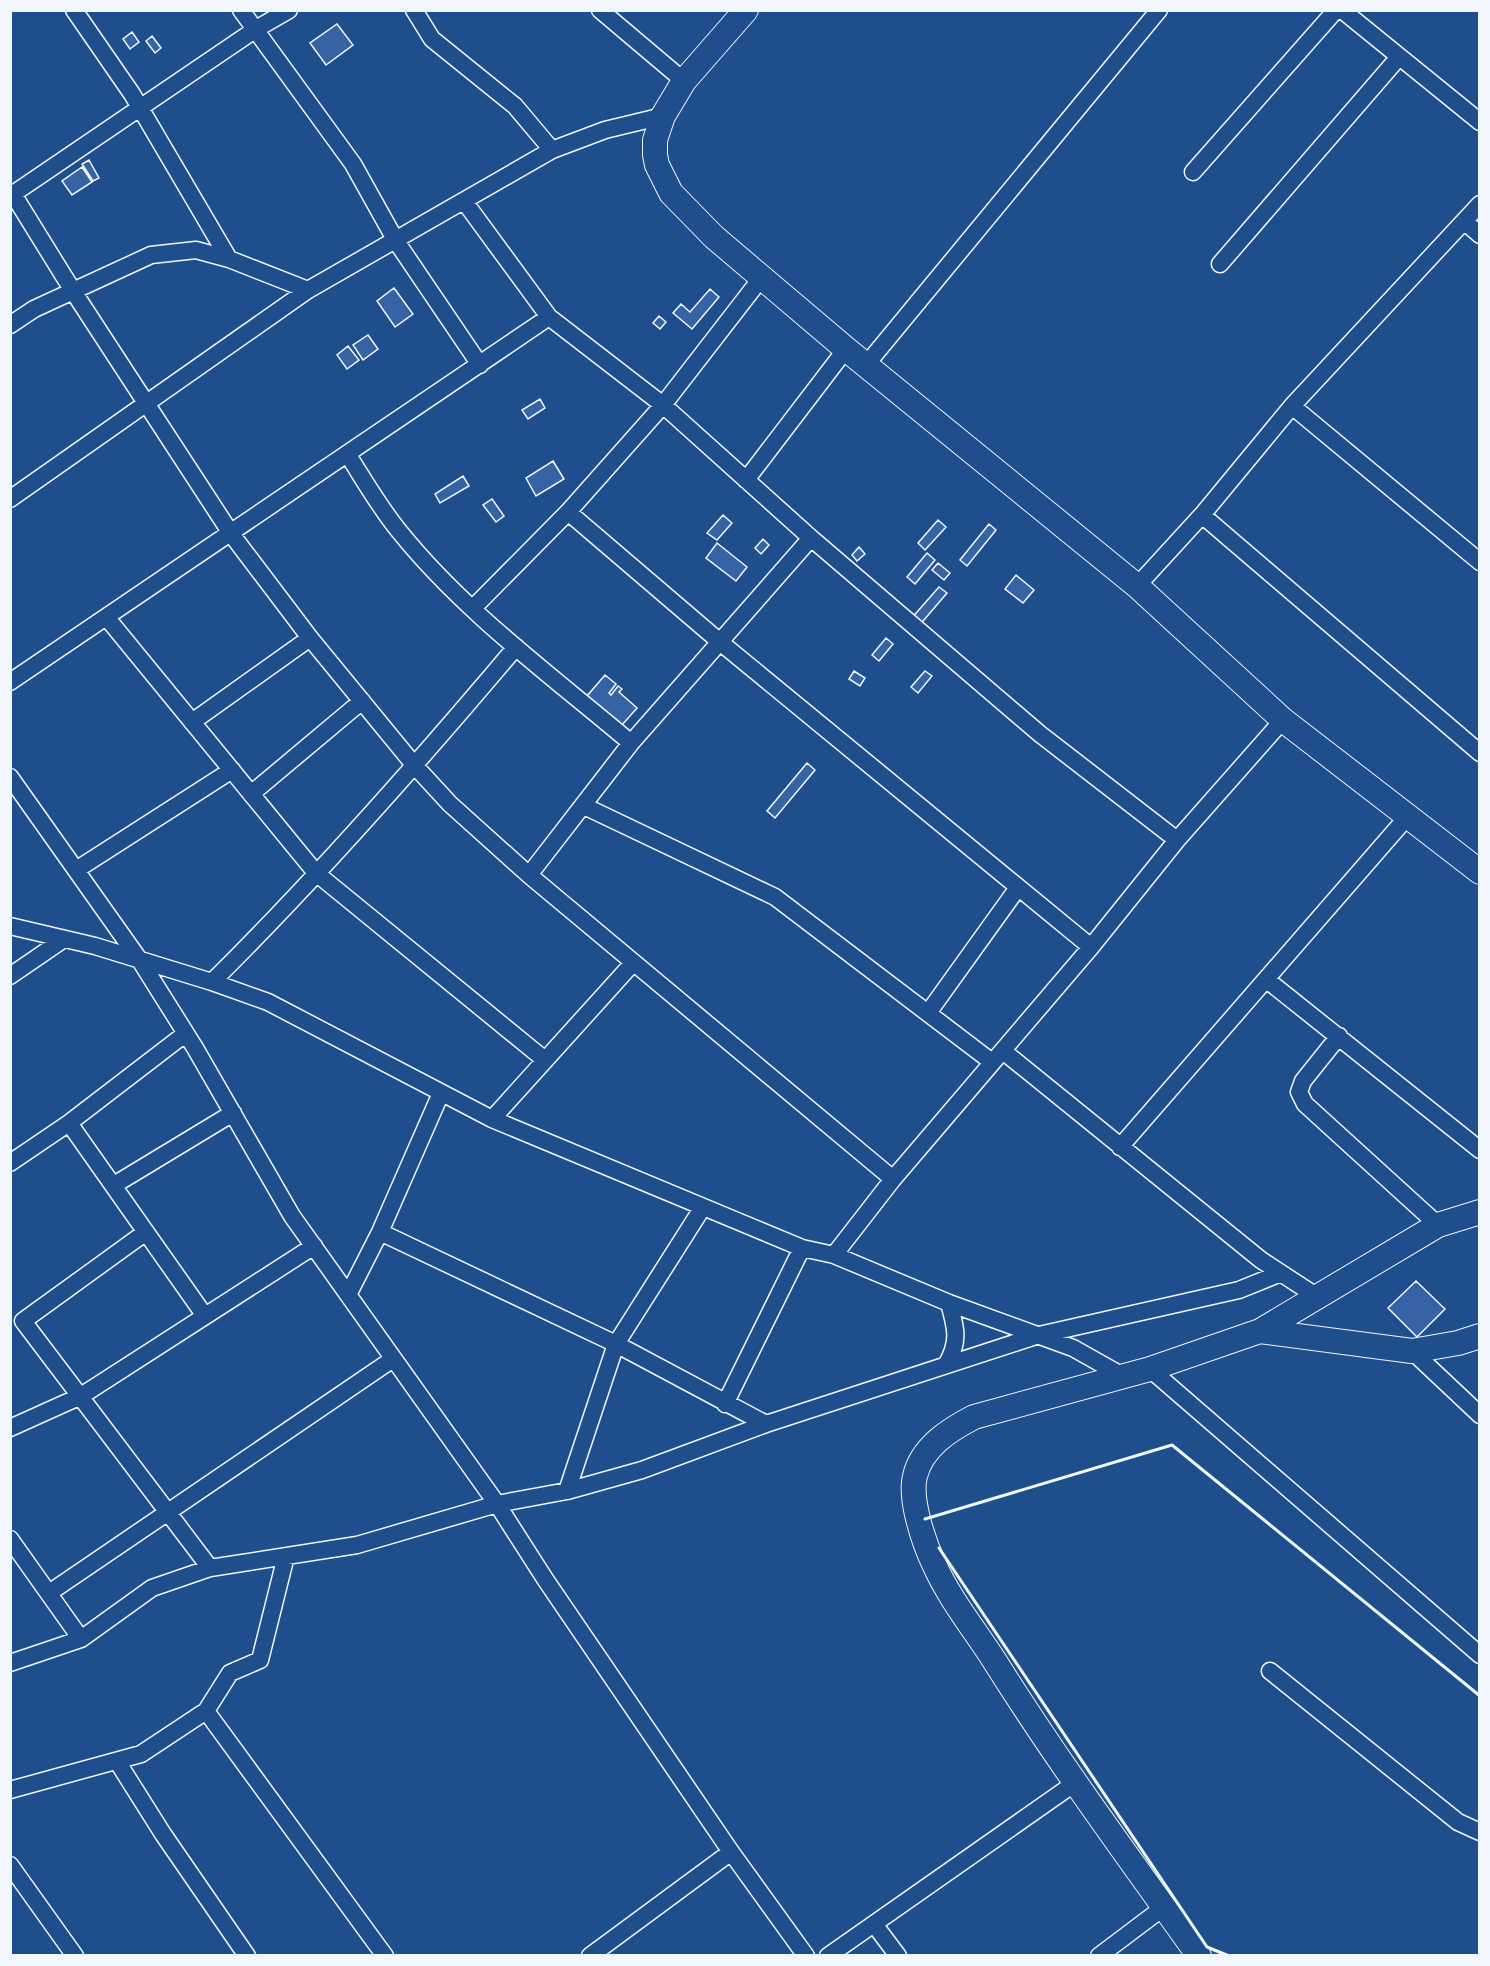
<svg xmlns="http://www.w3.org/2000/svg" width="1490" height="1966" font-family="'Open Sans',sans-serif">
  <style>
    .building { fill: #3563a3; stroke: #f2f6ff; stroke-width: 1.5 }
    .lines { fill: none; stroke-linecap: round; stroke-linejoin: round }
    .street-casing { stroke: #f2f6ff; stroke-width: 19 }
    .secondary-casing { stroke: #f2f6ff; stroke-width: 26 }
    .street { stroke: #1f4e8c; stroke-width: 16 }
    .secondary { stroke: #1f4e8c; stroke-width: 24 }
    .wall { stroke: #f2f6ff; stroke-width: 3 }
  </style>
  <rect width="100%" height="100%" fill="#1f4e8c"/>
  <path class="building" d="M337 24 353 45 326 65 310 43Z
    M132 32 139 42 130 49 123 39Z
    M152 36 161 48 155 53 146 41Z
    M89 160 99 178 93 181 82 164Z
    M82 167 92 182 72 195 62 181Z
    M394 288 413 314 395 327 377 301Z
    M710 289 719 297 692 329 673 313 681 304 690 312Z
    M659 316 666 322 660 329 653 323Z
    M368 335 378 349 363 360 353 345Z
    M348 346 359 360 347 369 337 355Z
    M540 399 545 408 528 419 522 410Z
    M553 461 564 479 536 496 526 478Z
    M463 476 469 486 440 503 435 494Z
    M492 499 504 516 496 522 483 505Z
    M723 515 732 523 717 540 707 533Z
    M938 520 946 527 925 550 918 543Z
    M989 524 996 530 967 566 960 560Z
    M763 539 769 545 761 554 755 548Z
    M717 543 747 567 736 581 706 558Z
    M859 547 865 554 857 561 852 555Z
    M927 553 935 560 915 584 907 577Z
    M938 563 950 573 944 580 932 570Z
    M1016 575 1034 590 1023 603 1005 589Z
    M939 587 947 593 918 627 910 620Z
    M886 638 893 644 879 661 872 655Z
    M854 671 865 678 860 686 849 679Z
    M925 671 932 676 918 693 911 687Z
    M605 675 616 684 609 693 611 695 618 686 622 689 619 692 637 708 622 725 587 696Z
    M807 763 815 770 775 818 767 811Z
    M1416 1281 1445 1309 1417 1337 1388 1308Z"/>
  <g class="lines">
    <defs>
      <path id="street" d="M74 10 132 94 229 259
        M241 10 353 164 396 241 480 365
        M414 10 432 39 515 106 552 150
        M600 10 684 81
        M1342 10 1480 122
        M1193 172 1336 10
        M13 194 73 291 232 535 310 638 415 766 450 804 529 875 893 1179
        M10 196 256 29 289 10
        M464 201 549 317 663 405 811 538 1040 734 1177 840
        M1464 221 1480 235
        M1220 264 1399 57
        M10 325 34 309 151 255 196 250 229 259 308 290
        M866 365 1159 10
        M1292 406 1480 562
        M348 455C364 480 380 508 399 531 464 612 552 676 631 743
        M746 480 846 349
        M10 499 308 290 552 150 605 130 663 116
        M568 512 720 642 1091 947
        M1202 515 1480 753
        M1137 586 1202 515 1292 406 1480 204
        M473 608 568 512 663 405 762 277
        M107 618 316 873 545 1060
        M10 682 549 317
        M192 722 310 638
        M10 777 141 962 195 1048 292 1216 497 1504 545 1579 731 1852 806 1956
        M251 794 362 701
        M584 806 775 897 992 1062
        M76 870 232 770
        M529 875 631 743 811 538
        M10 926 95 946 212 982 268 1002 492 1119 802 1248 834 1255 949 1303 1073 1348 1121 1375
        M10 976 64 939
        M1267 980 1480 1150
        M212 982C319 876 419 762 516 647
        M928 1013 1017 889
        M1339 1036 1303 1081 1299 1092 1305 1104 1438 1225
        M1003 1051 1261 1260 1316 1296
        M492 1119 633 963
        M69 1123 205 1316
        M1120 1147 1408 816
        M10 1163 69 1123 185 1034
        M114 1185 233 1113
        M146 1232 23 1321 210 1568
        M380 1232 616 1344 766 1424 1039 1335 1239 1290 1281 1273
        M834 1255 893 1179 1091 947 1177 840 1283 720
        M348 1295 380 1232 441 1093
        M1412 1351 1480 1415
        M946 1365C960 1342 956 1328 949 1303
        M1150 1369 1480 1655
        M725 1404 802 1248
        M10 1428 81 1396 314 1246
        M567 1491 616 1344 703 1207
        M10 1539 81 1639
        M49 1593 393 1359
        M10 1663 81 1639 152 1588 210 1568 357 1545 497 1504 567 1491 642 1470 766 1424
        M1270 1671 1458 1822 1480 1832
        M206 1711 385 1956
        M117 1761 163 1834 247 1956
        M10 1790 141 1754 206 1711 230 1673 260 1660 286 1556
        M10 1865 75 1956
        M874 1924 898 1956
        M590 1956 731 1852
        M828 1956 1075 1783
        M1099 1956 1164 1907"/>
      <path id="secondary" d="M746 10 684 81 663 116 655 140V155L657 165 671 193 714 237 846 349 1137 586 1283 720 1480 872
        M1260 1331 1412 1351 1458 1343 1480 1336
        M1199 1956C1129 1858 1058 1762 994 1660 974 1629 949 1598 934 1564 924 1543 909 1499 915 1476 922 1447 949 1430 974 1417L1150 1369 1260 1331 1438 1225 1480 1212"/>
    </defs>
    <use href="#street" class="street-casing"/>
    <use href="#secondary" class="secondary-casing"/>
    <use href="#street" class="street"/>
    <use href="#secondary" class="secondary"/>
    <path class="wall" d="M925 1519 1172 1445 1480 1696
      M939 1548 1207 1947 1229 1956"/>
  </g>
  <rect width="1490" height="1966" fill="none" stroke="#f2f6ff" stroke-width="24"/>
</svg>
